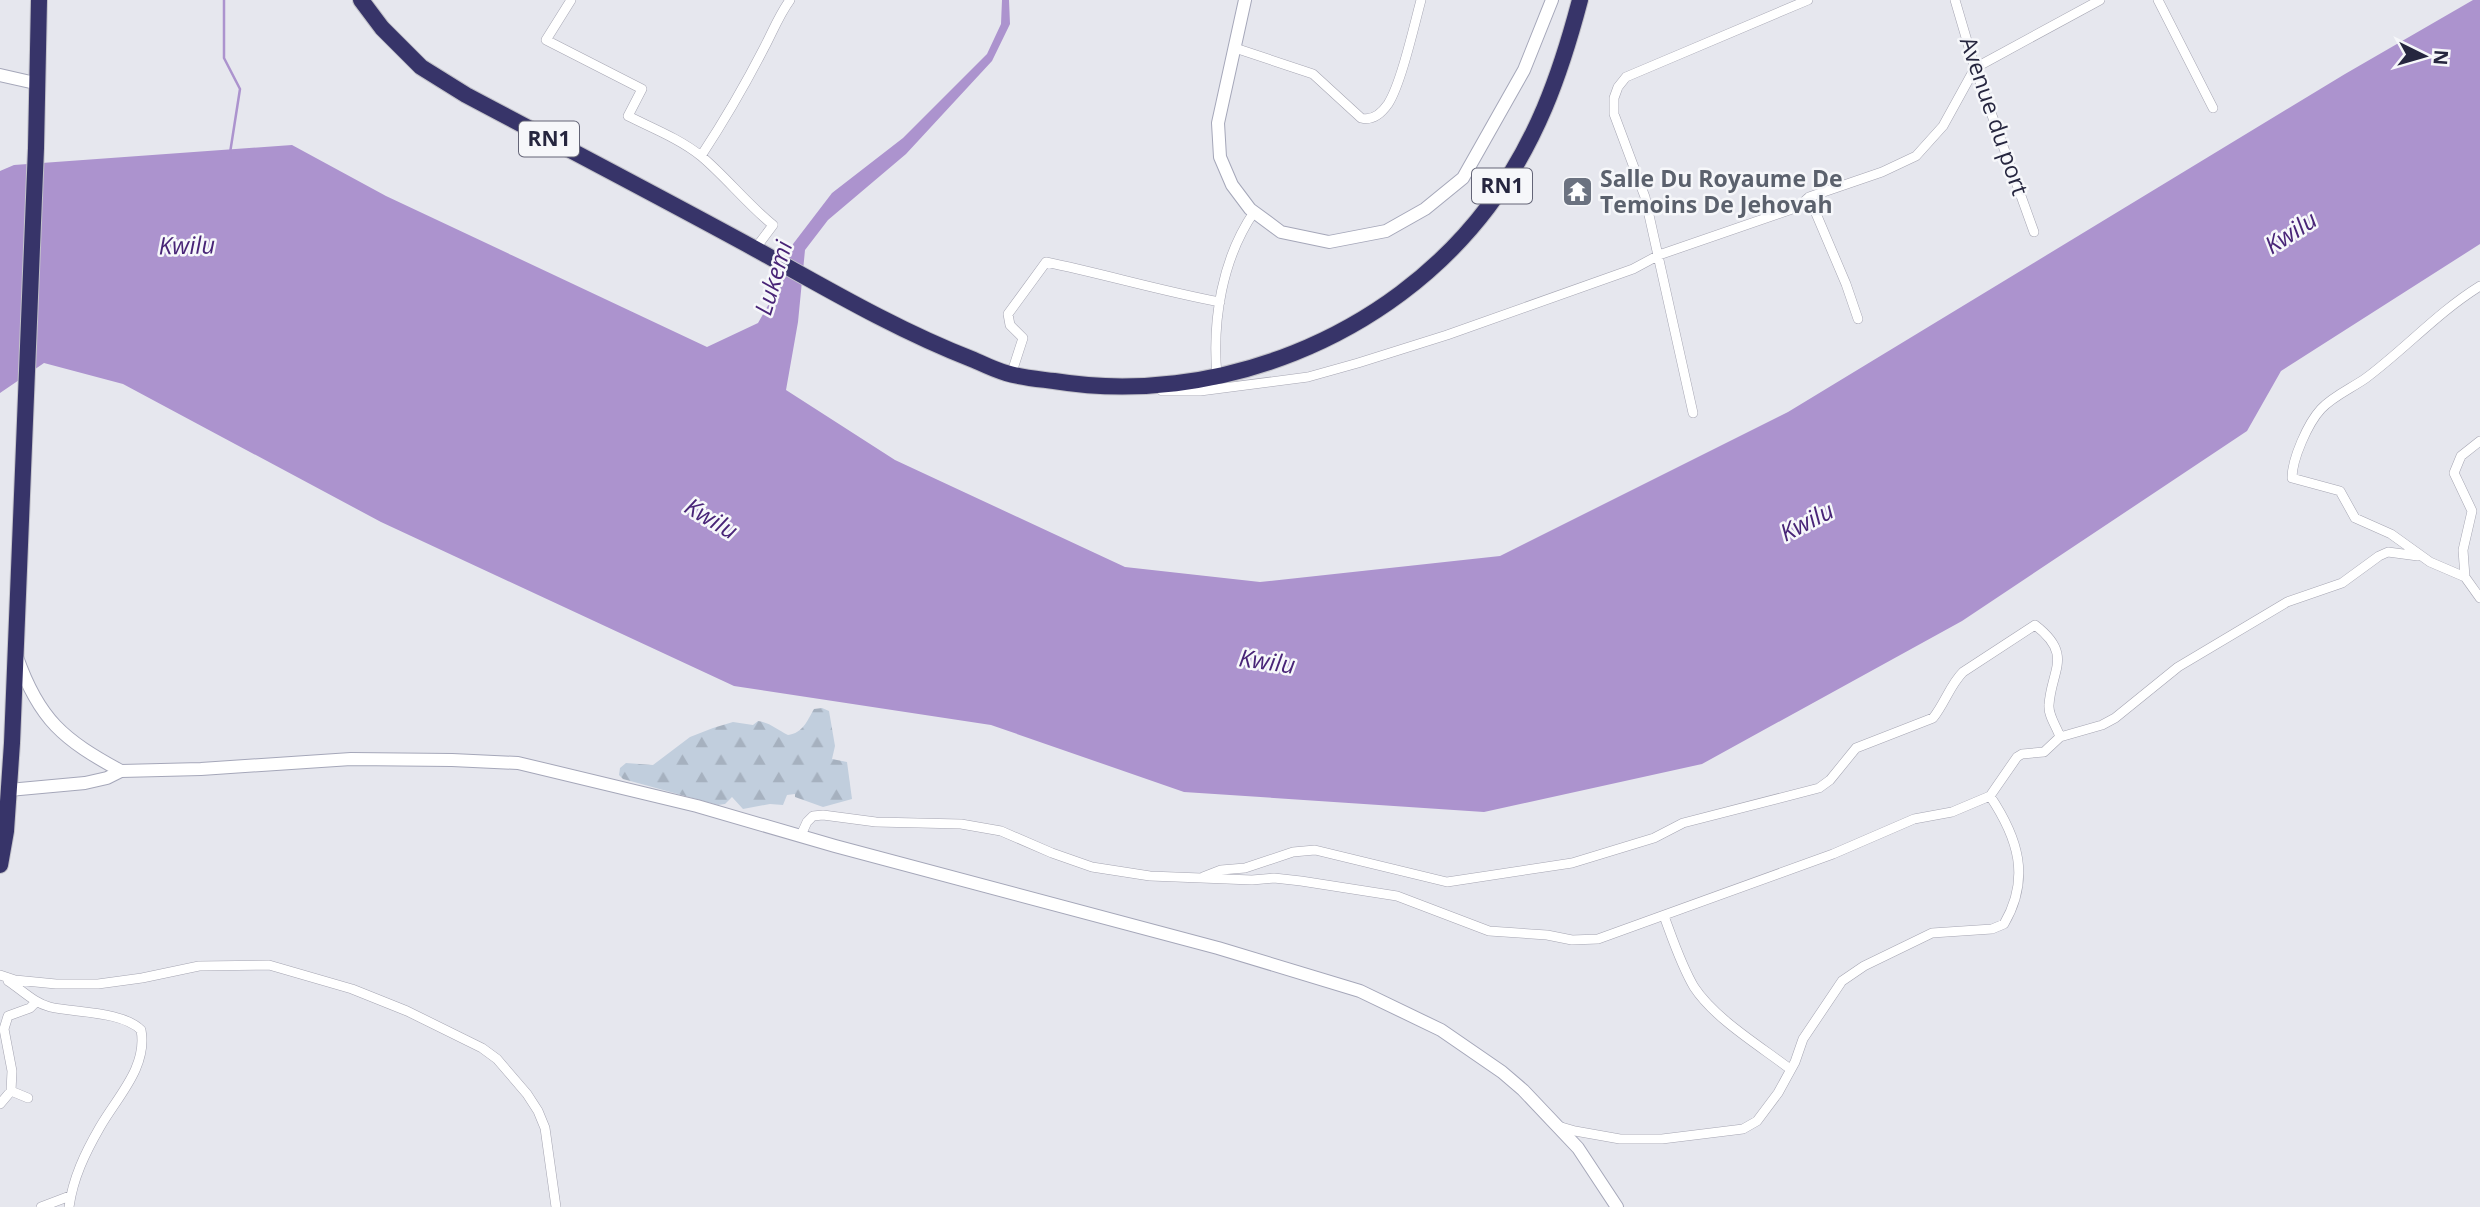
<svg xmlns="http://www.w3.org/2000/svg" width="2480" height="1207" font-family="'Open Sans',sans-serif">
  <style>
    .forest { fill: url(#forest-firs) }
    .water { fill: #ac93ce }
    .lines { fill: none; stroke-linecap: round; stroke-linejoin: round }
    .stream { stroke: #ac93ce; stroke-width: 2.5 }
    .street-casing { stroke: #a5a5b2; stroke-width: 10 }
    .secondary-casing { stroke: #a5a7b9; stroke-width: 14 }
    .highway-casing { stroke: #c2c2c9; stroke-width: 18 }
    .street { stroke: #fff; stroke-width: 9 }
    .secondary { stroke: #fff; stroke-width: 12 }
    .highway { stroke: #373469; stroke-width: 16 }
    .labels { text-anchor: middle; stroke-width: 5; stroke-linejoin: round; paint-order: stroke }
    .shield { fill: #f6f7fa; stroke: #646577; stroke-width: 2 }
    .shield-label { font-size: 21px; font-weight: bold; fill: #26263f }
    .street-label { font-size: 23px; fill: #26263f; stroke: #f6f7fa }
    .worship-label { font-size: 23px; font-weight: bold; fill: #5b616d; stroke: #f6f7fa; text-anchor: start }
    .water-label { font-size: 24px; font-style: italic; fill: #482477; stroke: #f6f7fa }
  </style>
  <defs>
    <pattern id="forest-firs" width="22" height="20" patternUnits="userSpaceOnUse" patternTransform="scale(1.75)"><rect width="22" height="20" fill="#c1cedd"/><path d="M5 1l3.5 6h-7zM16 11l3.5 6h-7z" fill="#a6b1bf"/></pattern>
  </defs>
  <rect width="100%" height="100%" fill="#e6e7ee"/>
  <path class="forest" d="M822 708 829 711 835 746 832 759 847 762 852 799 823 807 795 797V794L787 795 783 805 770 804 743 809 732 797 725 804 718 805 623 779 619 775 620 768 626 763 653 765 690 737 713 728 733 722 753 725 758 721C771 723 777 730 788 735 803 733 807 721 814 709Z"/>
  <path class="water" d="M1002 0H1009L1010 24 992 61 906 154 828 220 805 250 798 322 786 390 895 460 1125 567 1260 582 1500 556 1788 412 2345 74 2473 0H2480V244L2281 371 2247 431 1962 621 1702 764 1484 812 1184 792 991 725 734 686 381 522 123 384 44 363 0 393V171L14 165 292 145 386 196 707 347 758 323 783 279 793 244 832 193 903 138 987 54 1001 24Z"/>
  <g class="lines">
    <path class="stream" d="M224 0V58L240 89 230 153"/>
    <defs>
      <path id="street" d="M571 0 546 40 642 89 628 116C652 128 680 139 701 156 726 177 747 204 773 225L755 249
        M1955 0 1975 68 2034 232
        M2158 0 2213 108
        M1235 48 1313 74 1361 118C1372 121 1381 114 1388 104 1401 84 1414 26 1421 0
        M701 156C724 121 745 85 764 48 773 31 779 15 790 0
        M1809 197 1846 284 1858 319
        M1011 375 1023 338 1010 325 1008 314 1046 262C1104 274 1161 291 1220 302
        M1217 376C1212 320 1222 259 1254 212
        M1162 391H1200L1308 377 1358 363 1447 335 1633 269 1659 255 1798 207 1809 197 1882 172 1916 156 1943 126 1975 68 2100 0
        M1693 413 1645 197 1614 114V98L1618 87 1626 77 1808 0
        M2480 441 2461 456 2454 473 2472 511 2463 550 2465 577 2480 598
        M2465 577 2430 562 2391 534 2355 518 2340 491 2292 478C2292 459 2308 423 2321 409 2333 396 2352 388 2366 378 2405 349 2438 312 2480 286
        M801 835 807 822 813 816 823 815 876 822 961 824 1001 831 1052 853 1092 867 1150 876 1252 880 1274 878 1301 881 1397 896 1489 931 1547 935 1572 940 1598 939 1833 854 1914 819 1952 812 1990 796 2017 757 2022 754 2044 752 2060 737 2102 725 2115 718 2178 667 2287 602 2342 583 2379 556 2388 552 2418 556
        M1203 877 1221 870 1245 868 1293 852 1315 850 1447 882 1572 863 1654 838 1683 823 1819 788 1830 780 1856 748 1933 718C1945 703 1950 685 1963 672L2035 625C2074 655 2051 670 2049 705 2048 716 2057 727 2060 737
        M1664 916C1673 940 1681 965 1694 987 1715 1019 1760 1046 1790 1069
        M0 975 15 980 56 984H98L142 978 199 966 269 965 352 989 407 1011 482 1048 497 1059 527 1094 538 1111 545 1128 556 1207
        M8 981C22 990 34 1003 50 1007 76 1013 122 1011 141 1030 148 1067 117 1097 100 1127 85 1153 73 1178 69 1207
        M28 1098 11 1091 12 1071 4 1029 8 1016 30 1008 36 1002
        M0 1104 11 1091
        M1558 1126 1575 1131 1620 1139H1662L1743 1129 1757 1121 1778 1093 1795 1062 1803 1039 1842 981 1864 966 1932 933 1992 929 2004 924C2031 878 2018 838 1990 796
        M41 1207 70 1196"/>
      <path id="secondary" d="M1245 0 1218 123 1220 157 1232 185 1250 209 1281 232 1329 242 1386 231 1425 209 1463 178 1524 70 1552 0
        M0 75 35 83
        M17 657C39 720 64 740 121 771
        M9 790 85 783 107 778 121 771 201 769 351 759 452 760 518 763 697 806 835 846 1218 948 1360 991 1441 1030 1502 1072 1523 1090 1578 1148 1617 1207"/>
      <path id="highway" d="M361 0 382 28 421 67 466 95C564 147 662 198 759 251 829 290 899 331 974 360 985 365 995 370 1006 373 1022 378 1038 379 1054 381 1215 407 1389 338 1488 207 1536 143 1560 76 1580 0
        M0 865 6 831 12 743 36 148 39 0"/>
    </defs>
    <use href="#street" class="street-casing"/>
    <use href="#secondary" class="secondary-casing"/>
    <use href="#highway" class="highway-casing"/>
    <use href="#street" class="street"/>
    <use href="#secondary" class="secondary"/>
    <use href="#highway" class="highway"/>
  </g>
  <defs>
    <symbol id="temple-square" viewBox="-11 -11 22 22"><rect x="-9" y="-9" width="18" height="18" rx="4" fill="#6b7280" stroke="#f6f7fa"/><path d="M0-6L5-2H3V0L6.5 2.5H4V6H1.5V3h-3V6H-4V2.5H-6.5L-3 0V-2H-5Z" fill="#fff"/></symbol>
  </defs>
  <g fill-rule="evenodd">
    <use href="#temple-square" x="1560" y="174" width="35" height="35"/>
  </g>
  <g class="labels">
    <g class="shield">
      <rect x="519" y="121.5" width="60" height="35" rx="5"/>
      <rect x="1472" y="168.5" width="60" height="35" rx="5"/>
    </g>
    <g class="shield-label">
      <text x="549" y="146">RN1</text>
      <text x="1502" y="193">RN1</text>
    </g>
    <g class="street-label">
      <text transform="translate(1994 116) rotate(71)" y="8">Avenue du port</text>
    </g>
    <g class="worship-label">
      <text x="1600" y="187">Salle Du Royaume De<tspan x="1600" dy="26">Temoins De Jehovah</tspan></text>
    </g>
    <g class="water-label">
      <text transform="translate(2291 233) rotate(-33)" y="8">Kwilu</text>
      <text transform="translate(187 246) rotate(-1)" y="8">Kwilu</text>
      <text transform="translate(774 278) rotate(-73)" y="8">Lukemi</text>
      <text transform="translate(711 519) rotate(31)" y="8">Kwilu</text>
      <text transform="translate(1807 522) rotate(-27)" y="8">Kwilu</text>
      <text transform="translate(1267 662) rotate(8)" y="8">Kwilu</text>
    </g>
  </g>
  <g transform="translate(2424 56) rotate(95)" stroke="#f6f7fa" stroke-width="5" paint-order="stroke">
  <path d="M0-5L12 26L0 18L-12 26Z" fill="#26263f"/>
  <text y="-10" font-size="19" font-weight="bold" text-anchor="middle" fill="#26263f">N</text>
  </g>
</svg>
